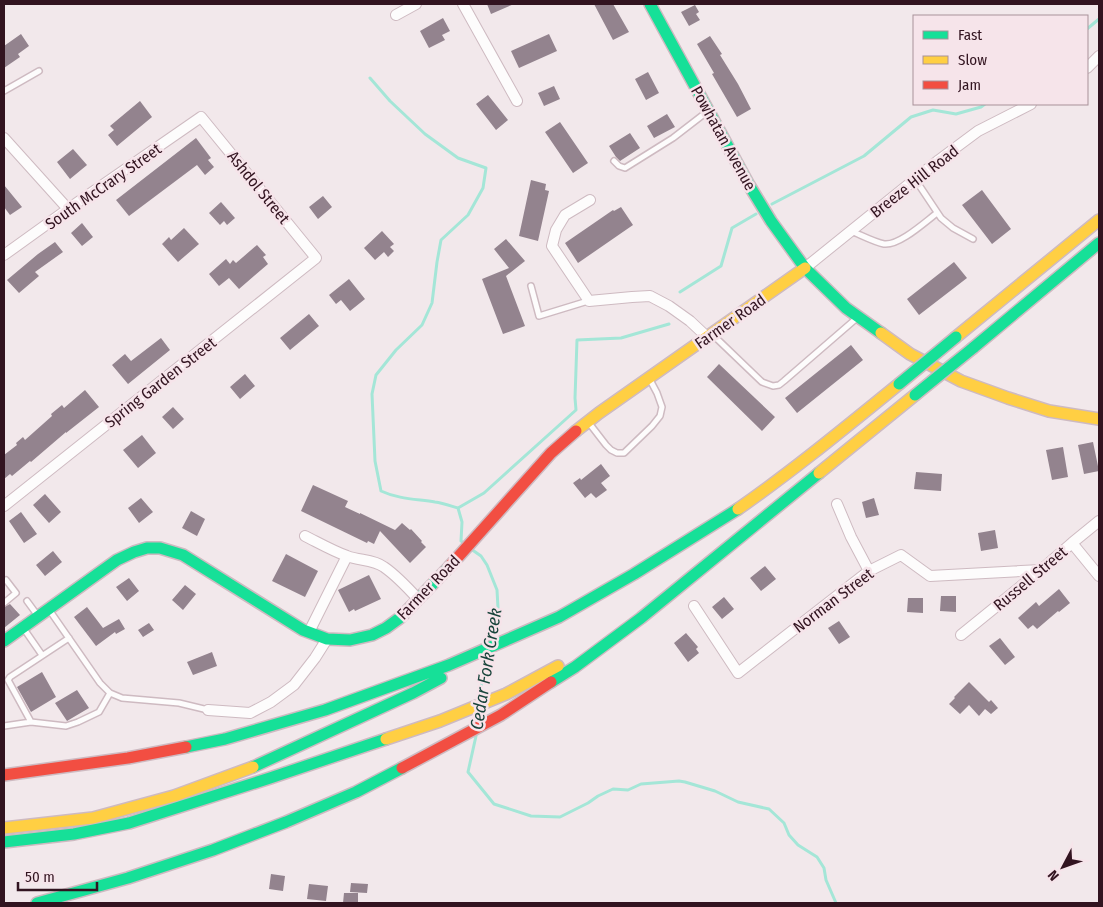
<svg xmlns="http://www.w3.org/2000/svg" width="1103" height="907" font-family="'Fira Sans Condensed',sans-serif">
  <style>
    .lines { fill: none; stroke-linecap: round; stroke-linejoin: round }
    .stream { stroke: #a4e6d7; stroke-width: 3 }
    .building { fill: #93838e }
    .lane-casing { stroke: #cebac1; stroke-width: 8 }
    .street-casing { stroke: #cebac1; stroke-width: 12 }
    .fast-casing { stroke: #cebac1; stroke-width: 14 }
    .slow-casing { stroke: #cebac1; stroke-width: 14 }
    .jam-casing { stroke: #cebac1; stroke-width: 14 }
    .lane { stroke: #fdfcfc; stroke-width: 5 }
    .street { stroke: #fdfcfc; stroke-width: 10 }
    .fast { stroke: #16e098; stroke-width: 11 }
    .slow { stroke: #ffcf43; stroke-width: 11 }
    .jam { stroke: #f24e42; stroke-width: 11 }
    .fast-bridge-casing { stroke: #cebac1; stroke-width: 14; stroke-linecap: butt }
    .fast-bridge { stroke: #16e098; stroke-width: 11 }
    .labels { text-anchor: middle; stroke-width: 5; stroke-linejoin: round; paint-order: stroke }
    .street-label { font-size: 16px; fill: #321420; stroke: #f6e4ea }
    .water-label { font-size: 18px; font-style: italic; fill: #18443b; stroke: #f6e4ea }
  </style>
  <rect width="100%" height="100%" fill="#f2e8eb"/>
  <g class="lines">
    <path class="stream" d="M1087 29 1099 19
      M370 78 390 101 425 134 458 158 486 168 483 188 468 215 441 240 437 262 432 303 422 325 396 350 376 375 372 394 375 461 381 491C398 499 416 499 435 502 443 503 451 506 458 508L462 522 461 541 464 543
      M772 204 864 156 911 117 933 110 956 114 981 107 985 104
      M680 292 721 266 732 228 756 214
      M458 508 484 493 576 410 575 398 577 340 621 338 669 324
      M471 549 481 556 487 565 497 590 498 608 497 623 493 630 490 639
      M479 698 487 655
      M476 736 468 772 494 804 531 816 560 817 588 803 598 796 613 789 628 790 641 784 679 781 685 782 715 791 738 802 769 809 784 823 789 835 798 845 817 857 824 868 826 880 836 903"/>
  </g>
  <path class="building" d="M487 4H514L491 14Z
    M594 4H613L629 32 613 40Z
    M695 5 699 12 696 14 700 20 689 26 681 12Z
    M443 18 450 31 442 35 445 40 429 48 420 31Z
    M21 34 29 46 18 54 20 57 4 68V46Z
    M549 34 557 51 519 68 511 51Z
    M710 36 722 54 720 55 738 84 751 109 737 117 712 74 714 73 697 44Z
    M648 72 659 93 646 100 635 79Z
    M554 86 560 99 544 106 538 93Z
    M488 95 508 120 496 130 476 104Z
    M140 101 152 117 117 146 108 135 114 130 110 126Z
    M667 114 675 127 654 138 647 126Z
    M560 122 588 163 573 173 545 132Z
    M630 133 640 148 620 161 616 157 609 146Z
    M196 138 211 158 208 160 214 167 205 175 197 165 129 216 116 200Z
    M73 149 87 165 70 179 57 162Z
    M531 180 546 184 545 190 549 191 538 241 519 236Z
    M4 185 22 207 10 215 4 207Z
    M982 190 1011 229 992 244 962 205Z
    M323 196 332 207 318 219 309 207Z
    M221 202 235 218 227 225 224 221 220 225 209 213Z
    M621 207 633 225 578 263 565 243 613 210 614 211Z
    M82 223 93 237 82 246 71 233Z
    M184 228 199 244 178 262 162 244 169 237 171 240Z
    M382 231 394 244 390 247 394 251 388 257 384 252 375 260 364 248Z
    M506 239 525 261 506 276 525 326 503 334 482 279 509 268 494 249Z
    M55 242 63 252 35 272 39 276 19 293 7 280 38 254Z
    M257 245 266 255 263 257 268 264 239 289 229 278 219 286 209 274 226 259 230 264 233 260 236 263Z
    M954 262 967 278 919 315 907 299Z
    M349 279 365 299 350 311 341 300 336 304 329 295Z
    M309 314 319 326 290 350 280 338Z
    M161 338 170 350 128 384 112 365 125 354 131 361Z
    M851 345 863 360 797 413 785 398Z
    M719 364 775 417 762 431 707 377Z
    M245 374 255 386 240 399 230 387Z
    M85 390 99 407 66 433V432L31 462 30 461 12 476 10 474 4 479V455L17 445 16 443 23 437 25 440 52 416 51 414 62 405 64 408Z
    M173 407 184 419 173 429 162 417Z
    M142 435 156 453 138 468 123 450Z
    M1093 442 1099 471 1084 474 1078 445Z
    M1063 447 1068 477 1052 480 1046 450Z
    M601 464 610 476 601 483 607 490 596 498 591 493 585 498 573 483 580 478 581 480Z
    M916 472 942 474 941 491 914 489Z
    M313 485 348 501 345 507 360 514V513L395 530 402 523 410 530 411 529 422 541 421 542 426 547 410 563 380 531 374 544 368 541 367 543 301 511Z
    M45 494 61 512 49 523 33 505Z
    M141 498 153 512 139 523 128 508Z
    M874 498 879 515 866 518 862 502Z
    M191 511 205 519 197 536 182 528Z
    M21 512 37 534 24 543 9 521Z
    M995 530 998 548 981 551 978 533Z
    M53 551 62 562 45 576 36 565Z
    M286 554 318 571 305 597 272 581Z
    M765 566 776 579 761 591 750 578Z
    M369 575 381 599 355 611 354 609 349 612 338 590Z
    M129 578 139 591 127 601 116 587Z
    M185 585 196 594 183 610 172 600Z
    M1059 589 1070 603 1059 612 1058 611 1037 629 1033 625 1028 629 1018 618 1036 602 1039 606Z
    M941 596H956V612L940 611Z
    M724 597 734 609 722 619 712 607Z
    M908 598H923V613L907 612Z
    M10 604 20 615 4 628V607Z
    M87 607 103 628 119 619 125 629 116 634 115 632 96 646 74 617Z
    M839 621 850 637 839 644 828 628Z
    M149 623 154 630 143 637 138 630Z
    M686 633 698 647 696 649 699 653 688 662 674 643Z
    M1000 638 1015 657 1005 665 989 646Z
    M212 652 217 666 193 675 187 662Z
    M42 672 56 697 31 712 17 687Z
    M969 682 989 702 991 700 998 708 991 714 985 709 979 716 969 705 960 714 949 704 955 698 954 697Z
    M77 690 89 708 67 721 55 703Z
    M271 874 285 876 283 891 269 889Z
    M351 883 368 884 367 893 350 892Z
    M309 884 328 886 326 901 307 899Z
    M344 893H358V903H343Z"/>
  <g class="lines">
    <defs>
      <path id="lane" d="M4 91 39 71
        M614 161 619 166 625 168 673 138 708 111
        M915 179 941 218 953 228 973 239
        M851 231C861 235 874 242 884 244 899 246 925 222 937 213
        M531 286 539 316 588 301
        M713 335 762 382 773 386 779 385 784 381 858 317
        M589 423 606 445 611 450 617 453H624L652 426 660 416 662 407 657 393 649 378
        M27 601 38 616
        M4 603 16 593 6 580
        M50 611 100 683 110 693 122 698 179 703 208 710
        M24 629 42 655
        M31 722 66 726 78 722 99 712 110 693
        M4 726 31 722 8 680 10 677 69 638"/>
      <path id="street" d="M463 4 517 101
        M396 15 416 4
        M1087 68 1099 56
        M4 138 68 209
        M590 200 565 215 556 230 552 246 589 301 632 297 650 296 669 306 690 321 707 337
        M4 255 68 209 201 117 316 258 4 506
        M805 268 939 160 978 131 1031 104
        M837 504 851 537 869 571
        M305 536C319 543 333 551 347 556 360 561 373 559 384 567 397 576 408 588 418 599
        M1072 543 1099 576
        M694 606 738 673 869 571 901 555 930 576 1041 570
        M309 632 347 556
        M961 635 1041 570 1072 543 1099 521
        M208 710 250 713 271 702 294 685 315 658 327 639"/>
      <path id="fast" d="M650 4 749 185 771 221 805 268 846 308 881 333
        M973 348 1099 243
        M4 641 117 560 134 552 147 548H160L183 555 303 630 327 639 350 640 372 635 386 628 401 617 450 566
        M551 682 575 667 641 618 819 473
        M186 747 225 739 325 710 449 665 559 617 634 574 738 509
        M253 767 413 693 441 678
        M4 842 74 834 129 823 270 778 386 739
        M37 903 128 878 213 850 286 822 356 792 402 768"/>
      <path id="slow" d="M881 333 910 354 961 381 1008 398 1049 411 1099 419
        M956 337 1099 220
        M576 431 599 413 805 268
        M819 473 915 395
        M738 509C794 470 846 427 899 384
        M386 739 440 721 506 694 558 666
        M4 828 93 818 174 796 253 767"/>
      <path id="jam" d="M450 566 551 453 576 431
        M402 768 501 715 551 682
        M4 775 128 758 186 747"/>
    </defs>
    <use href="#lane" class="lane-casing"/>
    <use href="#street" class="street-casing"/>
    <use href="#fast" class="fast-casing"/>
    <use href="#slow" class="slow-casing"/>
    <use href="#jam" class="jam-casing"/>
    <use href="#lane" class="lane"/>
    <use href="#street" class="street"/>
    <use href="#fast" class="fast"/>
    <use href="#slow" class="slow"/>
    <use href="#jam" class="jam"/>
    <defs>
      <path id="fast-bridge" d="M899 384 956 337
        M915 395 973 348"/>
    </defs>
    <use href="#fast-bridge" class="fast-bridge-casing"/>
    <use href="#fast-bridge" class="fast-bridge"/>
  </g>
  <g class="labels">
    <g class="street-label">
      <text transform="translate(724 138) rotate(61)" y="6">Powhatan Avenue</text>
      <text transform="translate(914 181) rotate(-38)" y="6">Breeze Hill Road</text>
      <text transform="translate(103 186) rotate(-35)" y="6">South McCrary Street</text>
      <text transform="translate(259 187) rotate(51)" y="6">Ashdol Street</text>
      <text transform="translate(730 321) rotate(-35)" y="6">Farmer Road</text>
      <text transform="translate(160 382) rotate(-38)" y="6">Spring Garden Street</text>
      <text transform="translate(1030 578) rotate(-40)" y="6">Russell Street</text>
      <text transform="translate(428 587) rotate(-46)" y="6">Farmer Road</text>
      <text transform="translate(833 600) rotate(-37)" y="6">Norman Street</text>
    </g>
    <g class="water-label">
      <text transform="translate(486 669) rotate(-81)" y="6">Cedar Fork Creek</text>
    </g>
  </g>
  <rect width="1103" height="907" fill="none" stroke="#321420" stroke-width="10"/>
  <rect x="913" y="15" width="175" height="90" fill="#f6e4ea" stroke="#a89199"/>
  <rect x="923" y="31" width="25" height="8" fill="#16e098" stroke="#a89199"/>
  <text x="958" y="40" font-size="15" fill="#321420">Fast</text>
  <rect x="923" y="56" width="25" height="8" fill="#ffcf43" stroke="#a89199"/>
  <text x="958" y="65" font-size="15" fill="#321420">Slow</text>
  <rect x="923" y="81" width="25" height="8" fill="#f24e42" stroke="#a89199"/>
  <text x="958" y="90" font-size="15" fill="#321420">Jam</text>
  <g transform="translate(1063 867) rotate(229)" stroke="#f6e4ea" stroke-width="4" paint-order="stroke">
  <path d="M0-4L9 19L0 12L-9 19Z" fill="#321420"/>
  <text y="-8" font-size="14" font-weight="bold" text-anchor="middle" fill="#321420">N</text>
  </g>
  <path d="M18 882v8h79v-8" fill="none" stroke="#321420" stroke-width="2.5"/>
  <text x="25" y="882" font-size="15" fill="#321420" stroke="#f6e4ea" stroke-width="4" paint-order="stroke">50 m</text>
</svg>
